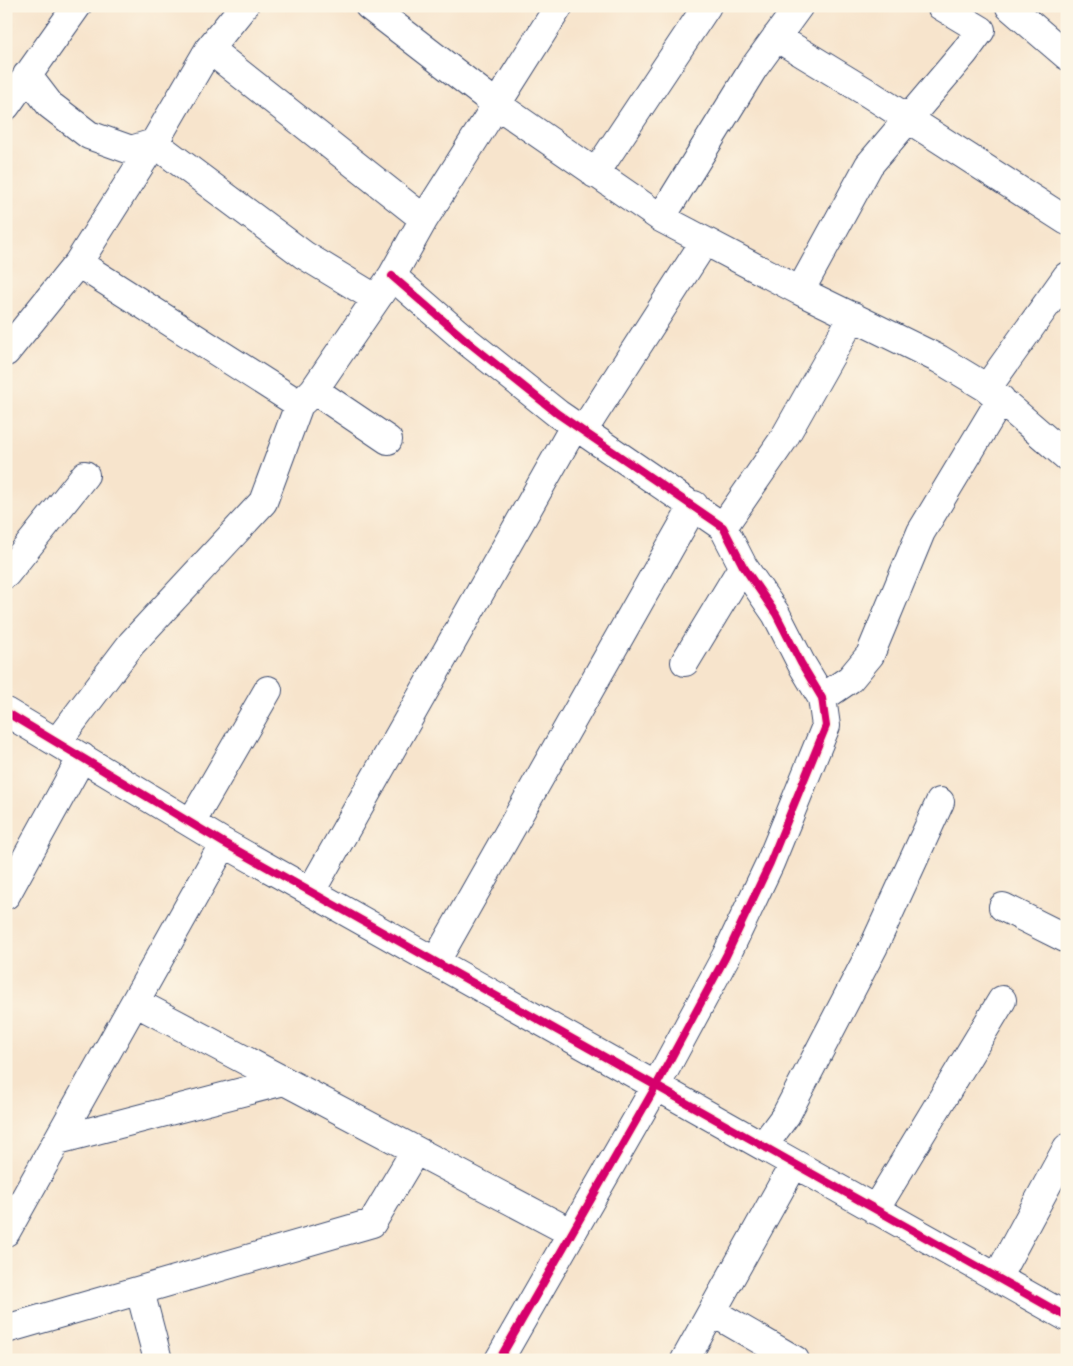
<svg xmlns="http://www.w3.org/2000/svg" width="1073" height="1366" font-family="'Patrick Hand',sans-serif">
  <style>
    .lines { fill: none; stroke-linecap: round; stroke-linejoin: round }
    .minor-casing { stroke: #3c4a6e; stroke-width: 30 }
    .minor { stroke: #fff; stroke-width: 28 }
    .cycleway-casing { stroke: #fcf5e5; stroke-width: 11 }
    .cycleway { stroke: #d6006c; stroke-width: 8 }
  </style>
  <rect width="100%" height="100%" fill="#fcf5e5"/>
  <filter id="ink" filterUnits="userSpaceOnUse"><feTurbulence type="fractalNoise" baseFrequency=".02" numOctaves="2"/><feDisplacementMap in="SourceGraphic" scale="10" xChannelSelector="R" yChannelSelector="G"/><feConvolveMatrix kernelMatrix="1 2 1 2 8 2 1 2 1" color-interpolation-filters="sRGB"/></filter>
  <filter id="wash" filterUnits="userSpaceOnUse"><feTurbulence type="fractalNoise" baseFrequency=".0096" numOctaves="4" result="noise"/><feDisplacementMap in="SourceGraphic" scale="20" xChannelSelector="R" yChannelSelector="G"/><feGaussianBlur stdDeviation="1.12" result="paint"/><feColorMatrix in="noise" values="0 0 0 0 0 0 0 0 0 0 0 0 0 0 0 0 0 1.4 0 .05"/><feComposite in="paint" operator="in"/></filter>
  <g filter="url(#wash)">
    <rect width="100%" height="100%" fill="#f7e4cc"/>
  </g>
  <g filter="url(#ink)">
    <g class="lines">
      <defs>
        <path id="minor" d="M369 6 496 104 661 218 800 291 939 359 987 388 1067 457
          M1010 7 1067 56
          M776 37 868 93 1067 221
          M209 49 424 219
          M27 75 50 105 89 135 131 150 154 143 304 255 375 298
          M6 106 77 6
          M595 174 707 6
          M661 218 753 69 799 6
          M78 263 294 401H303L314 390 392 276 424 219 559 6
          M392 276 468 342 558 414 723 527 743 566 776 614 801 663 822 698 826 726 770 863 726 956 656 1086 499 1360
          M800 291 869 165 964 53 981 30 941 6
          M6 352 78 263 154 143 209 49 244 6
          M987 388 1067 276
          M314 390 388 440
          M583 431 705 241
          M723 527 783 440 853 316
          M6 574 85 475
          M685 662 743 566
          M822 698 850 679 870 655 921 532 1001 399
          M6 712 224 843 1067 1317
          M57 742 132 643 263 502 300 402
          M191 823 268 690
          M311 891 575 425
          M6 895 82 757
          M1003 907 1067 939
          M436 961 694 505
          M135 1002 572 1233
          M58 1140 284 1081
          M763 1146 786 1115 874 946 940 802
          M875 1210 1002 1000
          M6 1232 224 843
          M997 1278 1067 1148
          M140 1291 158 1360
          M712 1312 795 1360
          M6 1329 372 1223 415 1151
          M685 1360 794 1164"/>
      </defs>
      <use href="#minor" class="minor-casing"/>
      <use href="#minor" class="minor"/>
      <defs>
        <path id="cycleway" d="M392 276 468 342 558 414 723 527 743 566 776 614 801 663 822 698 826 726 770 863 726 956 656 1086 499 1360
          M6 712 224 843 1067 1317"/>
      </defs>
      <use href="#cycleway" class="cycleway-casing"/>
      <use href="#cycleway" class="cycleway"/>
    </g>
  </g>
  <rect width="1073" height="1366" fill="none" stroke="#fcf5e5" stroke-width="25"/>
</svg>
